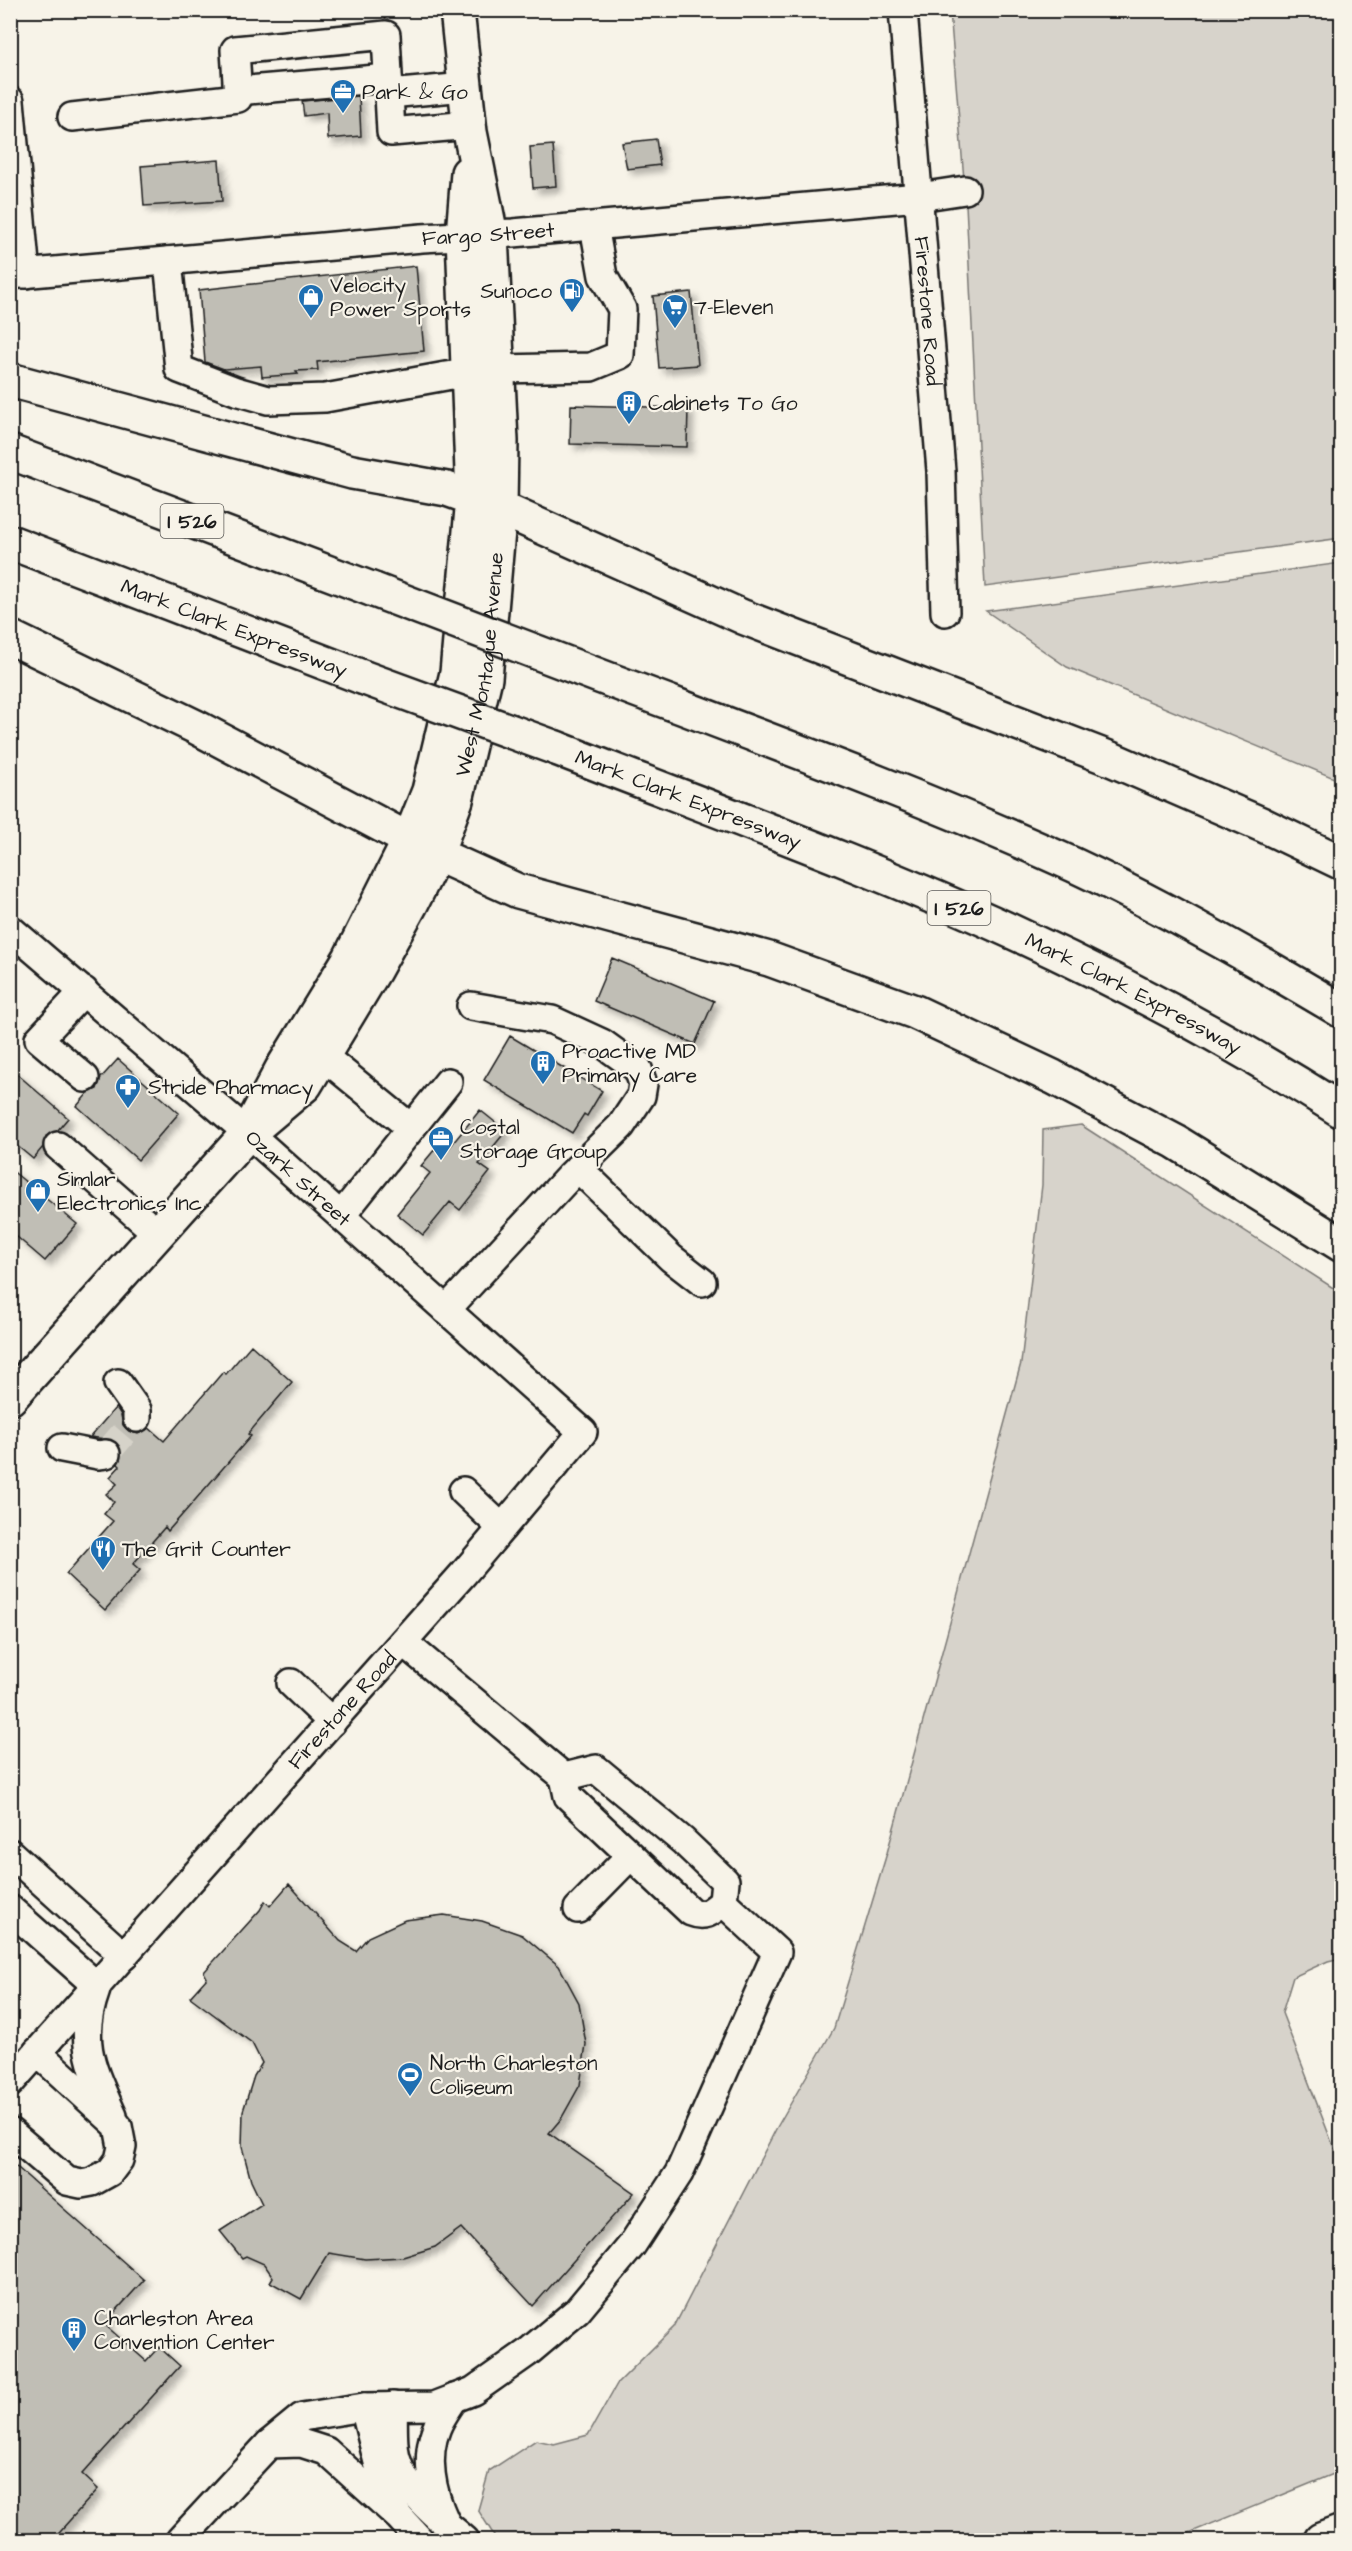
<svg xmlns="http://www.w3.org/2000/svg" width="1352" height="2551" font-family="'Architects Daughter',sans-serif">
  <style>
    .green { fill: #d7d3cb; stroke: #7a7874; stroke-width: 1.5 }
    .building { fill: #c0beb5; stroke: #1c1c1c; stroke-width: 1.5; filter: url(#shadow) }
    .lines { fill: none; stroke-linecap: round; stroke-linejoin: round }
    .minor-tunnel { stroke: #d6d3c9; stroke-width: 27; stroke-dasharray: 27 14; stroke-linecap: butt }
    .minor-casing { stroke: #1c1c1c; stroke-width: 32 }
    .major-casing { stroke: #1c1c1c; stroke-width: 38 }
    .highway-casing { stroke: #1c1c1c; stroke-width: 38 }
    .minor { stroke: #f7f3e8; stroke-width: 27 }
    .major { stroke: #f7f3e8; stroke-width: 33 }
    .highway { stroke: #f7f3e8; stroke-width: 33 }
    .highway-bridge-casing { stroke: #1c1c1c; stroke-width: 38; stroke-linecap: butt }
    .highway-bridge { stroke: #f7f3e8; stroke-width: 33 }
    .labels { text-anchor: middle; stroke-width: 4.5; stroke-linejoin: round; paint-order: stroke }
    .shield { fill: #f7f3e8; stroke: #5e5c59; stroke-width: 1.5 }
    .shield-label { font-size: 20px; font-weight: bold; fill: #1c1c1c }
    .poi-label { font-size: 21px; fill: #1c1c1c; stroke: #f7f3e8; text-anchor: start }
    .street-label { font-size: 21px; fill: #1c1c1c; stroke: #f7f3e8 }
  </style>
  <defs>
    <filter id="shadow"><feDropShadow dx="5.5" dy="5.5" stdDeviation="3" flood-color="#0004"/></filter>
  </defs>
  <rect width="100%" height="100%" fill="#f7f3e8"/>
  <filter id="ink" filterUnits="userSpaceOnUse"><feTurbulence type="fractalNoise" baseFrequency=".0167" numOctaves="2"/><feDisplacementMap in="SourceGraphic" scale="12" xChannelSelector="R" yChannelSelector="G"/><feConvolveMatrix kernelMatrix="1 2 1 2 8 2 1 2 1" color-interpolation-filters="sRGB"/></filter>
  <g filter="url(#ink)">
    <path class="green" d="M950 11H1341V538L985 587 966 204Z
      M1341 563V781L1067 667 986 611Z
      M1081 1125 1341 1293V1958L1328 1961 1293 1977 1282 2013 1341 2166V2471L1172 2540H497L478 2510 489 2471 536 2440 554 2444 588 2435 617 2384 674 2327 776 2129 834 2028 887 1853 1021 1363 1042 1185 1043 1130Z"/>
    <path class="building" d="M359 96 361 136 328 139 327 113 304 116 302 101Z
      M656 139 660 165 627 169 622 143Z
      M553 145 556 186 533 188 530 147Z
      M219 160 222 201 144 206 141 166Z
      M416 266 424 351 317 362 318 370 296 371 298 374 262 377 261 366 224 369 205 362 199 290Z
      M691 292 698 365 659 368 653 296Z
      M571 405 688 408 687 447 570 444Z
      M612 958 714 1001 695 1044 594 1001Z
      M510 1036 602 1091 587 1116 584 1114 572 1133 484 1080Z
      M118 1059 179 1113 138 1160 77 1106 88 1093 97 1089 100 1079Z
      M10 1068 68 1118 57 1131 46 1136 43 1147 33 1159 10 1140Z
      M480 1110 506 1131 479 1164 490 1172 460 1210 450 1202 423 1235 397 1214 430 1173 421 1166 440 1143 448 1149Z
      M10 1169 77 1224 45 1261 10 1231Z
      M251 1345 292 1382 248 1434 251 1436 168 1531 165 1527 133 1564 140 1570 105 1610 66 1574 113 1521 104 1514 114 1502 106 1494 117 1484 110 1477 120 1466 118 1464 121 1451 119 1445 113 1440 90 1437 116 1407 121 1415 123 1425 129 1431 138 1434 149 1428 164 1441 223 1372 226 1374Z
      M289 1884 340 1941 356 1951 368 1937 405 1920 444 1915 482 1921 522 1935 559 1966 579 2003 586 2044 580 2085 561 2119 549 2133 634 2193 533 2306 461 2228 435 2247 403 2257 365 2259 329 2253 301 2299 270 2282 273 2277 264 2264 246 2256 242 2258 220 2231 262 2204 251 2181 242 2147 243 2111 254 2076 262 2063 252 2043 190 1997 207 1978 204 1972 260 1910 265 1901 270 1906Z
      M10 2161 144 2280 104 2324 146 2361 159 2347 180 2366 82 2474 98 2489 51 2541H10Z"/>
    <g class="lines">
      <path class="minor-tunnel" d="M106 1454 137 1418"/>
      <defs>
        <g id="minor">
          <path id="s1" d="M903 10 941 471 945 612"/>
          <path d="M237 91 388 78"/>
          <path d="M389 94 391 132 470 125"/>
          <path d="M10 101 26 274"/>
          <path d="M72 117 238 98 235 50 386 35 389 94 465 87"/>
          <path d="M168 261 179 369 236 391 268 400 325 398 446 376 497 369 591 367 620 355 622 309 603 276 594 226"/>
          <path id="s2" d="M10 275 422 238 513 233 919 197 965 190"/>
          <path id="s3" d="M10 929 248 1133 583 1432 464 1573 10 2083"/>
          <path d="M84 991 39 1039 85 1078"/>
          <path d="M323 1056 411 1128"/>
          <path d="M58 1146 158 1234"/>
          <path d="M578 1168 671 1258 702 1282"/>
          <path d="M341 1216 448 1082"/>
          <path d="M446 1310 569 1177 621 1126 641 1096 643 1084 638 1069 602 1043 552 1020 471 1006"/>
          <path d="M118 1383 137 1410V1418"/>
          <path d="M62 1448 98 1455 106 1454"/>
          <path d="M463 1491 502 1528"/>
          <path d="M291 1683 332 1722"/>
          <path d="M564 1777 568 1796 691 1912C706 1918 712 1911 723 1902"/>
          <path d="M10 1853 124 1956"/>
          <path d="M10 1909 97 1986"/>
          <path d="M578 1909 630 1856"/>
          <path d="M96 1990C77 2042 92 2068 113 2116"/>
          <path d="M10 2132 67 2181 81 2184 92 2182 110 2172 119 2160 122 2147 118 2126 37 2052"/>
          <path d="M393 2406C394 2422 392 2443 396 2458 406 2494 438 2517 465 2540"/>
          <path d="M364 2407 385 2490 396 2511"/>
          <path d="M269 2444 301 2443 326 2451 399 2517 420 2540"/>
          <path d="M445 2521C432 2493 424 2457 437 2427 441 2417 448 2408 454 2398"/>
          <path d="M180 2540 269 2444 302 2417 364 2407 434 2406 473 2391 527 2353 577 2311 632 2245 679 2173 777 1952 723 1902 725 1881 683 1841 596 1769 564 1777 403 1642"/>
        </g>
        <g id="major">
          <path d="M500 508 743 617 1111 759 1263 825 1342 863"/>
          <path d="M436 854 518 891 769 959 915 1012 1053 1077 1176 1142 1342 1245"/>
          <path d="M256 1118 282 1069 350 958 409 841 429 791 457 673 473 498 463 235 468 173"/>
          <path id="s4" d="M10 1398 248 1133 305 1085 374 971 411 904 436 854 456 800 485 678 500 508 501 441 491 235 470 132 457 10"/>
          <path d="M1321 2540 1342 2532"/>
        </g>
        <g id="highway">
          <path d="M10 380 352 472 447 489 500 508"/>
          <path d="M10 452 374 590"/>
          <path id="s5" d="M10 542 362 677"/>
          <path d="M10 637 196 727 436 854"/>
          <path d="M581 669C746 732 913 792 1074 865 1166 908 1255 959 1342 1011"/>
          <path id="s6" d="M556 748C709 808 865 864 1015 933 1128 985 1237 1044 1342 1111"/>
        </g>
      </defs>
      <use href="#minor" class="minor-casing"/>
      <use href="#major" class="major-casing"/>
      <use href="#highway" class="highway-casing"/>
      <use href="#minor" class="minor"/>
      <use href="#major" class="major"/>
      <use href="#highway" class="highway"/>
      <defs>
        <path id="highway-bridge" d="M374 590 581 669
          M362 677 556 748"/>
      </defs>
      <use href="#highway-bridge" class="highway-bridge-casing"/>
      <use href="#highway-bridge" class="highway-bridge"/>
    </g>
  </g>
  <defs>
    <symbol id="office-pin" viewBox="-11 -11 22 30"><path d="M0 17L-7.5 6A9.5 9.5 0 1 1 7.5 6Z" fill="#1f6fb2" stroke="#f7f3e8"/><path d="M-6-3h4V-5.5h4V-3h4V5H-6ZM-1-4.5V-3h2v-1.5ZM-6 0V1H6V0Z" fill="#fff"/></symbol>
    <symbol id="fuel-pin" viewBox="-11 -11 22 30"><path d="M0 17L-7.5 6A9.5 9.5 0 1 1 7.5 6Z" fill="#1f6fb2" stroke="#f7f3e8"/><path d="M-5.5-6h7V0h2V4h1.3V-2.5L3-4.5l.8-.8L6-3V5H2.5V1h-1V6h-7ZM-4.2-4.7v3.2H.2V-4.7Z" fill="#fff"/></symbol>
    <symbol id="shop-pin" viewBox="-11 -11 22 30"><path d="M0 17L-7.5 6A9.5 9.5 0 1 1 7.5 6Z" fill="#1f6fb2" stroke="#f7f3e8"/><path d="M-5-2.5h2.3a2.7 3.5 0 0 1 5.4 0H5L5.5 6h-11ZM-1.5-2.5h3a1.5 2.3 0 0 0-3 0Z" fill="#fff"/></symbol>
    <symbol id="supermarket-pin" viewBox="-11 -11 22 30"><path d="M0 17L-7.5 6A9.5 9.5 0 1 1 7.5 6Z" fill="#1f6fb2" stroke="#f7f3e8"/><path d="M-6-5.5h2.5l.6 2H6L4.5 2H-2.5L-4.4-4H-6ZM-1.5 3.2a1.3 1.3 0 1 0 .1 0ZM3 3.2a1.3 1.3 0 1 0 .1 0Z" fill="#fff"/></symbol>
    <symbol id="building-pin" viewBox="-11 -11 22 30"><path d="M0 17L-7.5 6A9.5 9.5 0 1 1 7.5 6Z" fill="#1f6fb2" stroke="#f7f3e8"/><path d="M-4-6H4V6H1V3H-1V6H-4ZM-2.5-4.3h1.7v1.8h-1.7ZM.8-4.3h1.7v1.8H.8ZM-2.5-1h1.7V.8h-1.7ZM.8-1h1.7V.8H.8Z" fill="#fff"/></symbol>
    <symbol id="pharmacy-pin" viewBox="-11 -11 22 30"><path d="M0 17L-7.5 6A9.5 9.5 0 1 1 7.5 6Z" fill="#1f6fb2" stroke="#f7f3e8"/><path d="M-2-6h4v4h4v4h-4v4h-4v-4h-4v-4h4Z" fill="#fff"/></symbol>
    <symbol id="restaurant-pin" viewBox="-11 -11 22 30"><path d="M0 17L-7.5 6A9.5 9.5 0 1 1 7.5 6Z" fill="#1f6fb2" stroke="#f7f3e8"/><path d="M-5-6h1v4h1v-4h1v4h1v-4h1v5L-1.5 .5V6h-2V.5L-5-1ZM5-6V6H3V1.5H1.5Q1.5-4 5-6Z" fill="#fff"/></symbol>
    <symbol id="stadium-pin" viewBox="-11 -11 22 30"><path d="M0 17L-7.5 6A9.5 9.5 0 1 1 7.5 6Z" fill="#1f6fb2" stroke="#f7f3e8"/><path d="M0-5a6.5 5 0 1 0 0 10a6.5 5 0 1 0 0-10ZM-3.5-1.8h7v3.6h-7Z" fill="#fff"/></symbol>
  </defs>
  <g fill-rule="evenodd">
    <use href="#office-pin" x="328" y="77" width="30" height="40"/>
    <use href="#fuel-pin" x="557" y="276" width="30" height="40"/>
    <use href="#shop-pin" x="296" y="282" width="30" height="40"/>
    <use href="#supermarket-pin" x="660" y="292" width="30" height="40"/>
    <use href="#building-pin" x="614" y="388" width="30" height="40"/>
    <use href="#building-pin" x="528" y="1048" width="30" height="40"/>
    <use href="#pharmacy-pin" x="113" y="1072" width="30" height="40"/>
    <use href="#office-pin" x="426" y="1124" width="30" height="40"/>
    <use href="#shop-pin" x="23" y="1176" width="30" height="40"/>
    <use href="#restaurant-pin" x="88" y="1534" width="30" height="40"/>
    <use href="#stadium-pin" x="395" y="2060" width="30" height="40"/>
    <use href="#building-pin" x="59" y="2315" width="30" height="40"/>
  </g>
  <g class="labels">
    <g class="shield">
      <rect x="160.5" y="504" width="63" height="34" rx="4.5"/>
      <rect x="927.5" y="891" width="63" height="34" rx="4.5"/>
    </g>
    <g class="shield-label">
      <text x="192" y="528">I 526</text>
      <text x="959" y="915">I 526</text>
    </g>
    <g class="poi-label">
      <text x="362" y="99">Park &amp; Go</text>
      <text x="330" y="292">Velocity<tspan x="330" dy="24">Power Sports</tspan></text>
      <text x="552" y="298" text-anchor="end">Sunoco</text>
      <text x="694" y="314">7-Eleven</text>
      <text x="648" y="410">Cabinets To Go</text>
      <text x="562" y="1058">Proactive MD<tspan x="562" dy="24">Primary Care</tspan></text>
      <text x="148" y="1094">Stride Pharmacy</text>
      <text x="460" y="1134">Costal<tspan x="460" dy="24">Storage Group</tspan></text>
      <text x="57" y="1186">Simlar<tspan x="57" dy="24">Electronics Inc</tspan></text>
      <text x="122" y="1556">The Grit Counter</text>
      <text x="430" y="2070">North Charleston<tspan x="430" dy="24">Coliseum</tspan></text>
      <text x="94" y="2325">Charleston Area<tspan x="94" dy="24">Convention Center</tspan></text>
    </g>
    <g class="street-label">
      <text dy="7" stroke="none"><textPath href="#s2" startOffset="480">Fargo Street</textPath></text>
      <text dy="7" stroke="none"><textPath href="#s1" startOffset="302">Firestone Road</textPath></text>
      <text dy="7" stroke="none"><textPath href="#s5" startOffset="240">Mark Clark Expressway</textPath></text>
      <text dy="7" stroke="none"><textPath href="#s4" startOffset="892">West Montague Avenue</textPath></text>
      <text dy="7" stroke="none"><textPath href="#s6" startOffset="142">Mark Clark Expressway</textPath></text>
      <text dy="7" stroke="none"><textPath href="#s6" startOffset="628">Mark Clark Expressway</textPath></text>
      <text dy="7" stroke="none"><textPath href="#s3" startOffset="381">Ozark Street</textPath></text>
      <text transform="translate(342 1710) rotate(-48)" y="7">Firestone Road</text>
    </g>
  </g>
  <rect width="1352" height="2551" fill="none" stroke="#f7f3e8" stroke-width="36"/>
  <rect x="18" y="18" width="1316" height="2515" fill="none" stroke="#1c1c1c" stroke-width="2" filter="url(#ink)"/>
</svg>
